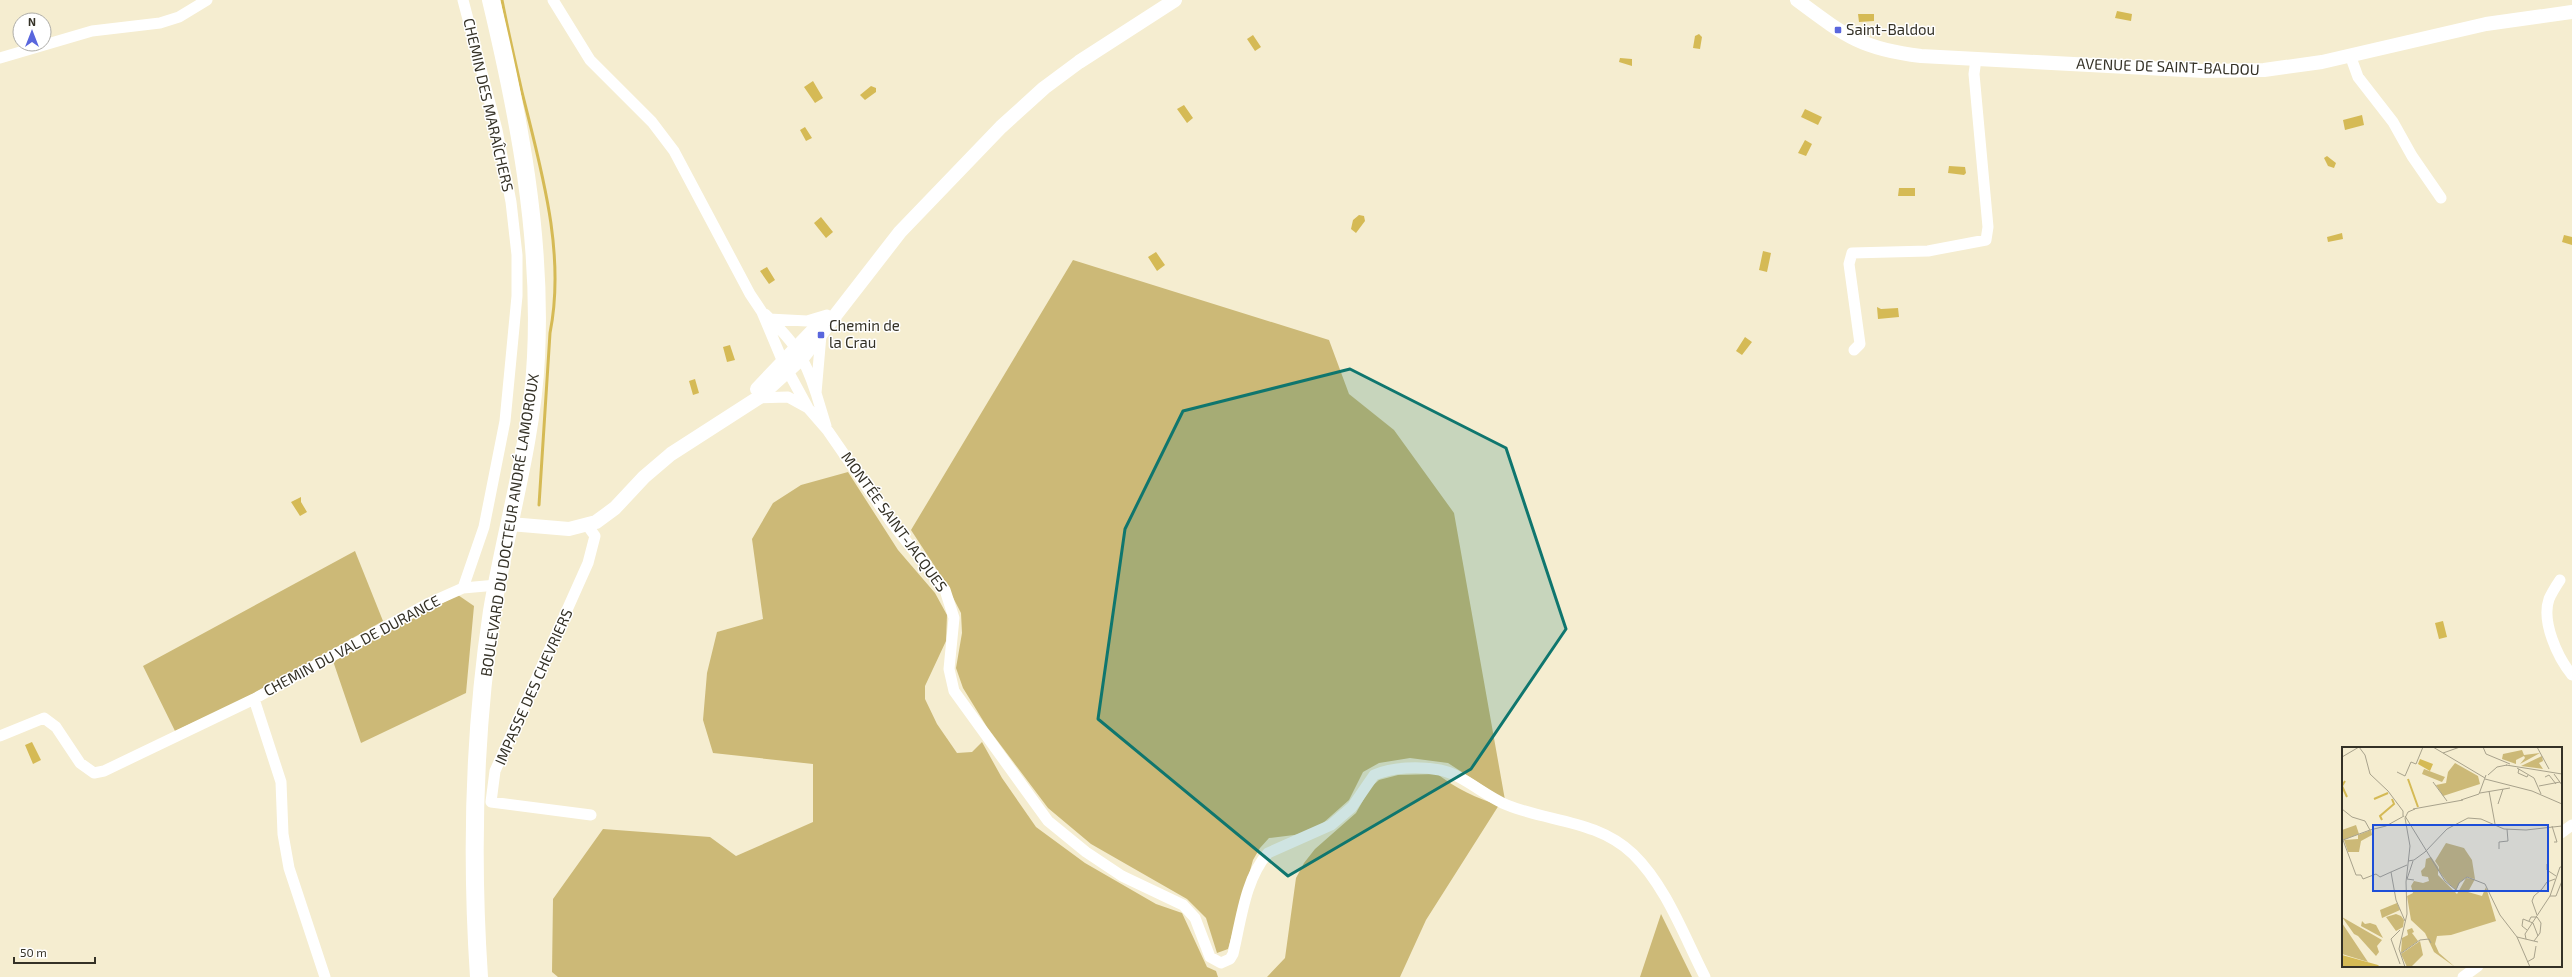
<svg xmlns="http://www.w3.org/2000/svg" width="2572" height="977" font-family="'Exo 2',sans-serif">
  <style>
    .green { fill: #ccb977 }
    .water { fill: #d5ba55 }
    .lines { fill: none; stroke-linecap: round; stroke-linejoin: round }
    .stream { stroke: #d5ba55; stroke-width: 3 }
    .minor { stroke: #fff; stroke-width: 11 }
    .tertiary { stroke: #fff; stroke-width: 14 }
    .primary { stroke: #fff; stroke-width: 18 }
    .marked { fill: #0f766e; fill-opacity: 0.2; stroke: #0f766e; stroke-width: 3; stroke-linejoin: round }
    .poi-dot { fill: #5966dd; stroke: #fff; stroke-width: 1.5 }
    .labels { text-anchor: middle; stroke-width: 3; stroke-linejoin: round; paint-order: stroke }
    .poi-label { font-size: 15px; fill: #343126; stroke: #fff; text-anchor: start }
    .street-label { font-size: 15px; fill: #343126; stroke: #fff }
    .inset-river { fill: none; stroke: #d5ba55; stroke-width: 2 }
    .inset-road { fill: none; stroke: #a8a28c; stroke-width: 1 }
    .view { fill: #1d4ed8; fill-opacity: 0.15; stroke: #1d4ed8; stroke-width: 2 }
    .inset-edge { fill: none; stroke: #343126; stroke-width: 2 }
  </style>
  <rect width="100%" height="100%" fill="#f5edd0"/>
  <path class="green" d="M1073 260 1329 340 1349 394 1394 430 1454 513 1505 800 1448 763 1410 758 1379 763 1363 772 1349 800 1322 824 1302 834 1269 838 1260 848 1253 860 1228 949 1217 953 1206 918 1187 899 1091 844 1048 808 987 727 963 688 956 668 962 633 961 613 945 582 911 530Z
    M848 472 898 550 935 593 947 615 946 641 925 686V699L937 724 957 753 972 752 982 742 1002 778 1036 827 1085 863 1156 904 1182 913 1207 967 1216 971 1218 977H558L552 972 553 899 603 829 710 837 736 856 813 822V764L713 753 703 720 707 673 717 632 763 619 752 539 773 503 801 485Z
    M355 551 383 621 242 700 175 731 143 666Z
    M458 595 474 606 466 693 361 743 333 661Z
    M1437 774C1456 788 1477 799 1499 805L1426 920 1400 977H1267L1285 958 1296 878 1304 863 1315 849 1356 813 1370 788 1379 780 1398 775Z
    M1661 914 1692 977H1640Z"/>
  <path class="water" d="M2117 11 2132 14 2131 21 2115 18Z
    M1858 14H1874V21L1859 22Z
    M1699 34 1702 37 1700 49 1693 48 1695 36Z
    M1253 35 1261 47 1255 51 1247 39Z
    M1620 58 1632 59V66L1619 62Z
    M813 81 823 98 815 103 804 87Z
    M871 86 876 88V92L865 100 860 95Z
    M1184 105 1193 118 1187 123 1177 109Z
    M1805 109 1822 117 1818 125 1801 117Z
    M2362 115 2364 125 2345 130 2343 120Z
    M805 127 812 138 806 141 800 130Z
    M1805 140 1812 144 1806 156 1798 153Z
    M2327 156 2336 163 2334 168 2328 166 2324 158Z
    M1949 166 1965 167 1966 173 1964 175 1948 173Z
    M1899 188H1915V196H1898Z
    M1359 215 1364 216 1365 221 1356 233 1351 229 1353 220Z
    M821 217 833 232 826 238 814 223Z
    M2342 233 2343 239 2328 242 2327 237Z
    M2564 235 2572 237V245L2562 242Z
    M1763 251 1771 253 1767 272 1759 270Z
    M1156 252 1165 265 1157 271 1148 257Z
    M767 267 775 280 769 284 760 271Z
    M1877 307 1881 309 1898 308 1899 317 1878 319Z
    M1745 337 1752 342 1742 355 1736 351Z
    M730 345 735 360 727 362 723 347Z
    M695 379 699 393 693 395 689 381Z
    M301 497V502L307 512 300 516 291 502Z
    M2443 621 2447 637 2439 639 2435 623Z
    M32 742 41 760 33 764 25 745Z"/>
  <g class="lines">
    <path class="stream" d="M502 0C508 31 515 61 522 92 541 169 566 253 550 333L539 505"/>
    <path class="minor" d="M553 0 590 60 652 122 674 151 750 294 762 312 783 362 808 408 828 431 891 522 945 590 954 618 949 669 954 691 1048 821 1086 852 1122 876 1183 905 1195 918 1210 957 1221 963 1230 959 1233 954C1241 921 1245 879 1268 853L1331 825 1352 807 1374 775C1393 767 1419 766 1440 770 1462 774 1485 796 1507 805 1549 822 1597 820 1633 854 1666 886 1684 936 1705 977
      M2350 55 2358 77 2393 122 2412 156 2441 198
      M0 58 92 31 160 23 179 17 207 0
      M765 314C793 341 804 355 816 393
      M769 319 807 321 827 315
      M821 335 816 393 826 426
      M1854 350 1860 344 1849 264 1852 253 1928 251 1986 240 1988 227 1974 74 1976 59
      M758 398 788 397 808 408
      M587 525 595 536 588 563 495 771 491 802 591 815
      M2560 580C2556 586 2552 592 2549 599 2541 622 2558 658 2572 675
      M463 588 484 527 505 421 517 296V255L511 202 497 130 463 0
      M0 736 44 718 56 727 80 763 94 773 104 771 254 699
      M2561 833 2572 825
      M325 977 289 868 283 834 281 782 254 699 427 604 463 588 497 585
      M2463 977 2478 966"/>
    <path class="tertiary" d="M1797 0C1844 35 1861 49 1921 56L2204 71 2264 70 2322 62 2486 24 2572 12
      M757 389 820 323
      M510 524 569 529 596 522 615 508 644 477 671 454 758 398 803 357 900 232 1001 127 1044 88 1079 62 1175 0"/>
    <path class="primary" d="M479 977C471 857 474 730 492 611 506 527 532 443 536 357 542 236 519 117 491 0"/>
  </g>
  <path class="marked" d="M1350 369 1506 448 1566 629 1471 769 1288 876 1098 719 1125 529 1183 411Z"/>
  <g class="poi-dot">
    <rect x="1834" y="26" width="8" height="8" rx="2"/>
    <rect x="817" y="331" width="8" height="8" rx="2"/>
  </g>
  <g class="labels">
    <g class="poi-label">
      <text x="1846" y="35">Saint-Baldou</text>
      <text x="829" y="331">Chemin de<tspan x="829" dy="17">la Crau</tspan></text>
    </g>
    <g class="street-label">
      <text transform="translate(2168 67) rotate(2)" y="5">AVENUE DE SAINT-BALDOU</text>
      <text transform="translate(488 105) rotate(77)" y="5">CHEMIN DES MARAÎCHERS</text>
      <text transform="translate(894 522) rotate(54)" y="5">MONTÉE SAINT-JACQUES</text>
      <text transform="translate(510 525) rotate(-81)" y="5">BOULEVARD DU DOCTEUR ANDRÉ LAMOROUX</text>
      <text transform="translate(352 646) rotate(-28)" y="5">CHEMIN DU VAL DE DURANCE</text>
      <text transform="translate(534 687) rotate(-66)" y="5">IMPASSE DES CHEVRIERS</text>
    </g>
  </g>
  <g transform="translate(2342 747)">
    <rect width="220" height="220" fill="#f5edd0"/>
    <path d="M180 3 182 8 198 6 178 17 183 11 182 9 174 13V17L160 12 161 7ZM200 9 201 14 197 16 201 22 179 19ZM113 16 136 29 138 37 101 49 94 38 104 36 106 25ZM82 22 103 30 100 35 80 27ZM14 78 17 87 1 93 0 83ZM29 83 30 88 19 94 17 105H6L2 93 16 92V88ZM104 96 122 101 130 113 133 132 126 145 140 149 144 140 154 174 109 188 95 189 93 197 97 206 113 220 92 205 83 186 69 173 65 149 71 146 69 139 72 134 81 136 87 134 86 130 80 129 79 124 83 120 84 112 89 110 96 120V128L115 147 124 131 133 132 125 130 118 135 114 143 105 135 96 123 97 120 93 114ZM55 156 58 163 40 171 38 163ZM54 167 59 169 62 173 61 180 54 184 44 170ZM0 170 40 193 35 199 37 205 34 209 16 189 12 187ZM20 174 23 177 28 176 34 178 41 191 19 179ZM0 175V176L26 215 0 207ZM70 181 72 185 70 186 76 194 59 206 60 191 66 188 65 183ZM78 194 81 208 69 220H65L59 207Z" fill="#ccb977"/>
    <path d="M78 12 91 17 88 24 76 17ZM0 208 36 218 38 220H0Z" fill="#d5ba55"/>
    <path class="inset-river" d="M66 32 76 60M3 34 0 39 5 50M32 52 46 46M40 73 38 69 52 57 50 52"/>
    <path class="inset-road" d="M17 0 23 8 28 27 46 44 61 64V69M91 0 143 31M141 0 144 7 168 17M195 0 207 22M101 6 118 0M0 10 17 0M164 18 220 27M175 21 192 31 199 47M177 22 176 26 185 30 186 28M55 25 63 29 69 15 74 17 81 0M212 27 220 38M146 28 155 20 165 18M203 30 207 28 214 37M143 32 190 44 220 57M91 35 105 54M197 39 218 35M147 44 153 77M138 46 168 41M119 53 137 47 144 28M156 57 161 42M0 62 10 70 23 74 28 83 44 79 62 69M71 62 121 53M63 69 103 134 114 143 117 136 125 130 143 137 158 168 175 190 188 220M210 79 215 95H212M28 83 1 93 14 128H19L21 132 34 127 38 130 49 125M157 102V95L166 94 165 82M66 114 72 113 83 105 105 82 126 71 139 72 162 82 184 83 220 79M71 114 65 132 72 133M205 117V123L214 129M208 149H214L220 134M195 168 190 154 192 149 200 142 205 135 213 132M63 174 54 153 49 125 65 118M187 174 189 170H195L199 176 198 186 192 194M58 183 49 192 58 217M185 183 180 179 181 172 191 176 196 189M175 190 196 195M184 192 183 187 208 149 218 120H220M58 207 78 193 87 192 89 196M185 215 192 211 194 199M63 220 57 202 65 167 64 135 68 99 63 71 66 65 73 62"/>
    <path class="view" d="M31 78H206V144H31Z"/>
    <rect width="220" height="220" class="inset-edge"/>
  </g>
  <g transform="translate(32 32)"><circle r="19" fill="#ffffff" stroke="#aeada8"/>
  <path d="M0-3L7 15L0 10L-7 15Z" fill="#5966dd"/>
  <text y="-6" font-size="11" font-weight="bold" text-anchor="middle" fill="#343126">N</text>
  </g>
  <path d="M14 957v6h81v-6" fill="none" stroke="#343126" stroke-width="2"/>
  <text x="20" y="957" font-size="12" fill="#343126" stroke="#ffffff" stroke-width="3" paint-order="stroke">50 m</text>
</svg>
